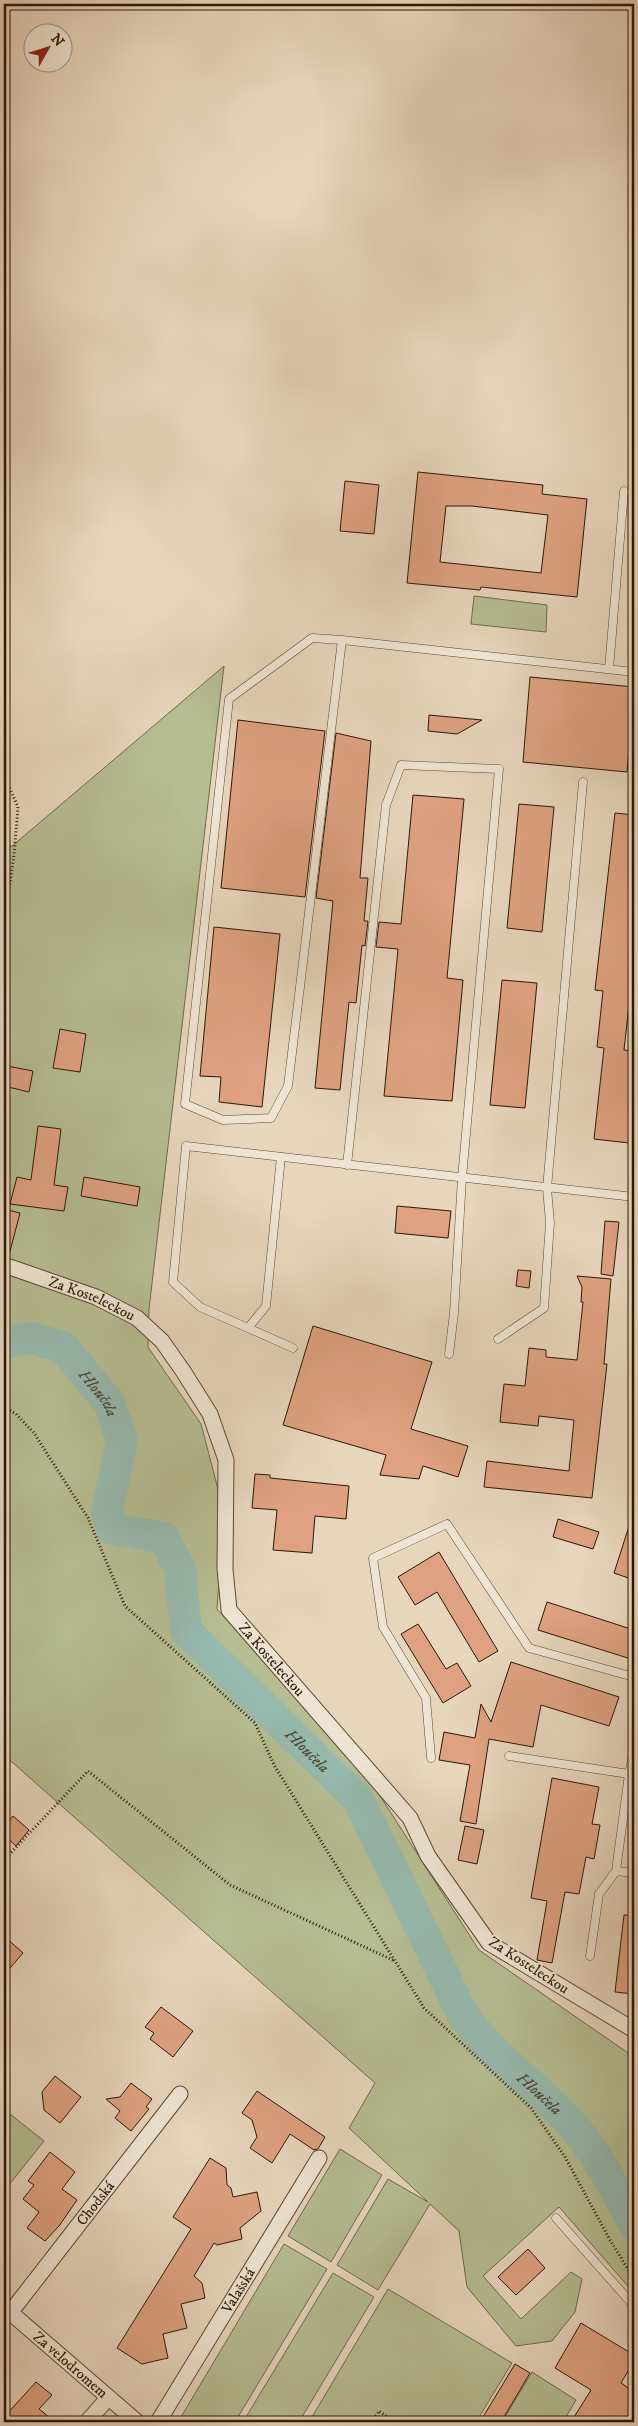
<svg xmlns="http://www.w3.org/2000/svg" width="638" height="2426" font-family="'IM FELL DW Pica',serif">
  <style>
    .green { fill: #b5bd91; stroke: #706a4b }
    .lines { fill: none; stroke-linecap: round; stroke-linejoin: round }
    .river { stroke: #97b9ae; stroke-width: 32 }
    .building { fill: #dfa181; stroke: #2b1805; fill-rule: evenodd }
    .service-casing { stroke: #5a4733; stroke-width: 9 }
    .minor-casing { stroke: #5a4733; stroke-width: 17 }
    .path { stroke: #2b1805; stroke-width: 3; stroke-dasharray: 1 2.5; stroke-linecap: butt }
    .service { stroke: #efe4d3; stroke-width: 8 }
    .minor { stroke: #efe4d3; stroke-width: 15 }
    .labels { text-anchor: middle; stroke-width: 4; stroke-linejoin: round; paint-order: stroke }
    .street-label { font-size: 15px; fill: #2b1805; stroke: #efe4d3 }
    .water-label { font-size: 16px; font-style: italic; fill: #4b4838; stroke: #efe4d3 }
  </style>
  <rect width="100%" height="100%" fill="#e7d5bc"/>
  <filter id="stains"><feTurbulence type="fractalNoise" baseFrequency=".004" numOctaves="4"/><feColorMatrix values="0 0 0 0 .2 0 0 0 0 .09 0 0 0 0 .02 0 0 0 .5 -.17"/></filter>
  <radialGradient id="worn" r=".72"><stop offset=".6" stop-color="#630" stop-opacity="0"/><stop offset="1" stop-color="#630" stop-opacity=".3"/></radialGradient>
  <path class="green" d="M474 596 547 605 546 632 471 624Z
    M224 666 149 1309 148 1347 201 1424 224 1512 217 1609 375 1788 479 1950 634 2057V2293L559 2207 483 2276 521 2319 571 2272 582 2279 575 2312 552 2341 516 2346 467 2287 459 2231 430 2204 378 2290 337 2265 388 2179 428 2202 349 2128 375 2083 4 1755V833L11 847Z
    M10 2114 44 2141 4 2191V2122Z
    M340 2149 382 2175 331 2262 288 2236Z
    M284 2244 327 2269 235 2422H190L181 2417Z
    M333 2273 374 2297 299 2422H243Z
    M388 2289 512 2363 476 2422H309Z
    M532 2372 576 2400 563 2422H502Z"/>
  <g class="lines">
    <path class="river" id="s1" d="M4 1343 31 1338 63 1347 109 1403 122 1440 107 1511 112 1529 164 1538 180 1569 186 1631 358 1799 462 2013C492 2058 539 2086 574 2127 599 2156 616 2191 634 2224"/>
  </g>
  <path class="building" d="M418 472 543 485 542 494 587 499 577 597 481 587 480 590 407 583ZM446 506H472L548 515 541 573 440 562Z
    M345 481 379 485 374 534 340 531Z
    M530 677 634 687 627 772 523 762Z
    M429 715 482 720 457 734 428 731Z
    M238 720 325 731 305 897 221 888Z
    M336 733 371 741 360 878H368L364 921H368L365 946 362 945 356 1003 349 1002 340 1090 315 1088 333 901 316 898Z
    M413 795 464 799 447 978 463 980 452 1101 384 1096 398 949 376 947 379 922 401 924Z
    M519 804 554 807 542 932 507 928Z
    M615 813 634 815V960L624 1050 634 1051V1092L629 1143 594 1139 604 1048 597 1047 603 991 595 990Z
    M214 927 280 934 262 1107 219 1102 221 1077 200 1076Z
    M502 980 537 983 525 1108 490 1105Z
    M60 1029 86 1034 80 1072 53 1068Z
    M7 1066 33 1071 29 1092 4 1086Z
    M38 1126 61 1129 54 1185 68 1187 64 1211 10 1204 17 1177 31 1180Z
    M84 1177 140 1187 137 1206 81 1196Z
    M397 1206 451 1211 448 1238 395 1233Z
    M4 1209 20 1213 9 1255H4Z
    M605 1221 619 1222 613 1276 601 1274Z
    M518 1270 531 1271 529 1288 516 1286Z
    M577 1276 611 1279 604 1364H607L592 1498 484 1487 487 1461 569 1471 574 1420 539 1416 538 1426 500 1422 504 1384 525 1386 529 1348 546 1350V1357L577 1360 583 1302H581L582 1287Z
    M313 1326 432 1362 411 1429 468 1446 458 1477 423 1466 419 1479 380 1475 386 1455 283 1425Z
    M255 1474 270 1475V1478L349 1486 346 1519 315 1516 312 1553 273 1550 277 1510 252 1508Z
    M558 1519 599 1532 593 1549 553 1537Z
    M631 1520 634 1521V1580L614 1573Z
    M439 1552 498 1651 479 1662 437 1592 415 1605 398 1577Z
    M547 1602 634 1630V1650L631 1659 538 1630Z
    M418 1624 446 1669 457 1663 471 1686 443 1703 401 1634Z
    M511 1662 619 1697 609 1726 541 1705 533 1747 489 1739 476 1824 460 1821 470 1765 439 1760 444 1732 475 1738 481 1704 491 1722Z
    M552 1778 599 1787 592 1824 600 1825 594 1859 586 1857 579 1894 565 1892 552 1963 537 1960 547 1901 531 1898Z
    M13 1816 29 1830 16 1846 4 1835V1827Z
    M465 1826 484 1830 477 1864 458 1860Z
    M624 1915H634V1994L615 1992Z
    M4 1936 23 1953 4 1975Z
    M161 2007 193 2031 173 2057 150 2039 154 2033 145 2027Z
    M55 2076 81 2097 60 2123 44 2110 42 2092Z
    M131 2083 152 2099 146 2107 149 2109 131 2131 115 2118 120 2111 106 2099 120 2097Z
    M257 2091 325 2137 318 2149 314 2150 290 2134 272 2163 250 2148 257 2137 252 2120 242 2113Z
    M50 2152 75 2172 62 2189 77 2200 59 2226 45 2241 27 2228 39 2212 23 2199 34 2185 28 2181Z
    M210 2158 226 2168 227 2185 231 2188 233 2197 257 2192 261 2211 240 2228 242 2239 217 2245 214 2243 194 2276 202 2283 205 2298 181 2304 187 2328 163 2334 168 2358 142 2364 117 2348 191 2229 173 2217Z
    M528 2249 545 2268 516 2295 498 2277Z
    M581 2323 634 2355V2361L621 2383 634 2392V2422H571L591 2390 555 2368Z
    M515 2364 530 2373 501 2422H480Z
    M36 2382 52 2395 39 2409 55 2422H4V2417Z"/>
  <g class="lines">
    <defs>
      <path id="service" d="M342 640 312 638 229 699 185 1104 223 1120 271 1118 288 1086 342 640 634 672
        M609 669 624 491
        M281 1157 266 1306 248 1328 200 1307 173 1282 186 1146 634 1197
        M347 1165 386 805 401 765 499 769 462 1178 454 1313 449 1354
        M248 1328 293 1348
        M498 1339 544 1308 550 1223 547 1188 583 782
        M509 1756 629 1774 634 1750
        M431 1758 426 1698 383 1627 373 1558 447 1524 529 1648 634 1677
        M629 1774 616 1871 634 1873
        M590 1956 599 1894 616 1871
        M556 2218 634 2306"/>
      <g id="minor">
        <path id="s2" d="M4 1265 96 1297 137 1318 162 1341 183 1371 210 1414 226 1460 225 1569 229 1610 410 1818 428 1856 489 1943 634 2030"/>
        <path id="s3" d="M4 2307 137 2422"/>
        <path id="s4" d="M10 2313 180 2094"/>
        <path d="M87 2422 108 2398"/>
        <path id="s5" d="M158 2422 319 2158"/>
      </g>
    </defs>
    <use href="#service" class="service-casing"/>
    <use href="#minor" class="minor-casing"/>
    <path class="path" d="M4 775 18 807 14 855 4 922
      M4 1407 16 1414 34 1433 88 1518 125 1606 255 1723 274 1765 424 2008 531 2108 565 2157 610 2240 634 2279
      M4 1860 88 1771 230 1885 395 1961
      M372 2422 379 2411 389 2418
      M385 2422 389 2418 395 2419 398 2422"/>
    <use href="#service" class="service"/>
    <use href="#minor" class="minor"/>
  </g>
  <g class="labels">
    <g class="street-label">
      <text dy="5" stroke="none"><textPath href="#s2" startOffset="94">Za Kosteleckou</textPath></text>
      <text dy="5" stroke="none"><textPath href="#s2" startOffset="529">Za Kosteleckou</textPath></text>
      <text transform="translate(529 1965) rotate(33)" y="5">Za Kosteleckou</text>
      <text dy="5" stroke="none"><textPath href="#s4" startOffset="139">Chodská</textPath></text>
      <text dy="5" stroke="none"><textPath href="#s5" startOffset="154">Valašská</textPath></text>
      <text dy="5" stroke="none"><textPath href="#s3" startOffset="88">Za velodromem</textPath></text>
    </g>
    <g class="water-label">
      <text dy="6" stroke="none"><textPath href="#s1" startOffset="119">Hloučela</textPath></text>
      <text dy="6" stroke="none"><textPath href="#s1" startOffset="584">Hloučela</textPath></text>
      <text dy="6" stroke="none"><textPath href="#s1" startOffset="1004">Hloučela</textPath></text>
    </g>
  </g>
  <rect width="638" height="2426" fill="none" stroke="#e7d5bc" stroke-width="20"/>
  <rect x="5" y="5" width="628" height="2416" fill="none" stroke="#2b1805" stroke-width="2.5"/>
  <rect x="10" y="10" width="618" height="2406" fill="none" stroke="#2b1805"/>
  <g transform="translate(48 48) rotate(51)"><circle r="24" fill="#efe4d3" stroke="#a19281"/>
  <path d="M0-4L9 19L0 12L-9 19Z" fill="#8f2418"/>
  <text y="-8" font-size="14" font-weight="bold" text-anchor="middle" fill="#2b1805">N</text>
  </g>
  <rect width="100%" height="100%" filter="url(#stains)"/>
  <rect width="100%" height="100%" fill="url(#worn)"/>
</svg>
